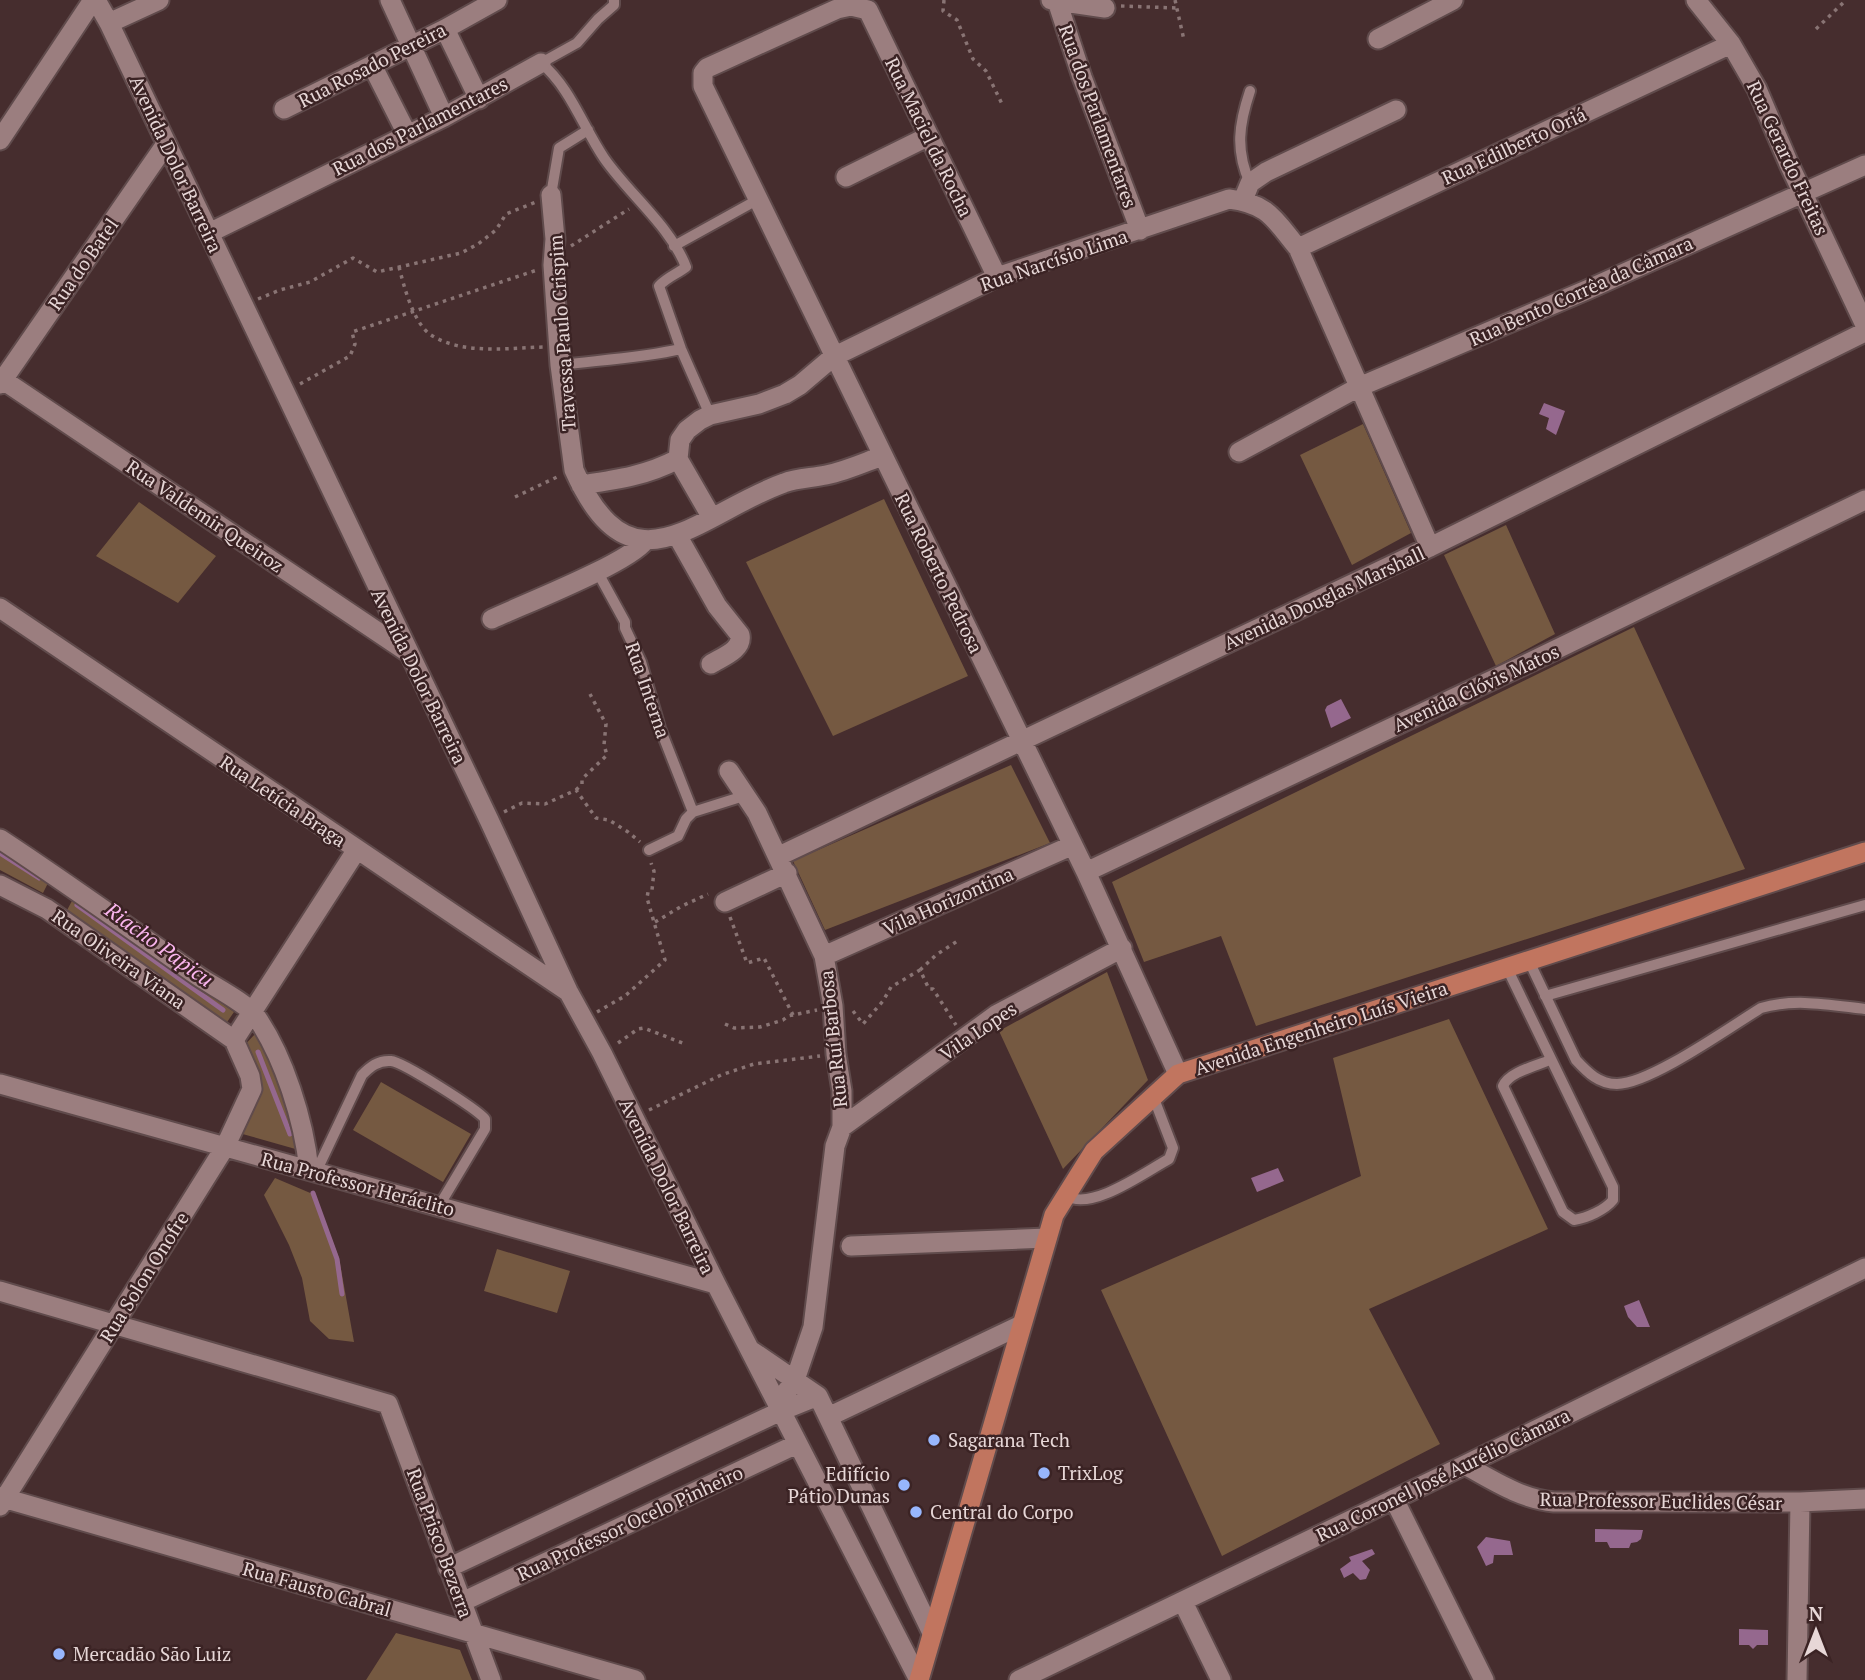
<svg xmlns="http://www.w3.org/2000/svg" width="1865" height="1680" font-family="'PT Serif',serif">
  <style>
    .green { fill: #755941 }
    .water { fill: #95688e }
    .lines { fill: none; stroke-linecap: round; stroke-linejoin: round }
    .stream { stroke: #95688e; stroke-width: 5 }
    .service-casing { stroke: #604b4c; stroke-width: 14 }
    .minor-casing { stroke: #604b4c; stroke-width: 23 }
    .primary-casing { stroke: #604b4c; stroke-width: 23 }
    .path { stroke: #897474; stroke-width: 3.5; stroke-dasharray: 3.5 5; stroke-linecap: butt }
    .service { stroke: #9b7e7f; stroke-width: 10 }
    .minor { stroke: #9b7e7f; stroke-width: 19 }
    .primary { stroke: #c1755f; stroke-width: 19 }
    .poi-dot { fill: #97b6fd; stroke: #3b2324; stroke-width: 2.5 }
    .labels { text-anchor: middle; stroke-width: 5; stroke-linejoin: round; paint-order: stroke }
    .street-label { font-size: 19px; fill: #e7d7d7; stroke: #3b2324 }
    .poi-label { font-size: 19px; fill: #e7d7d7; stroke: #3b2324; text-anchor: start }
    .water-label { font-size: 21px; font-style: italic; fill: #fab5ee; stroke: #3b2324 }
  </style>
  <rect width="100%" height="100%" fill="#462d2e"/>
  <path class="green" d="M1363 424 1411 533 1352 565 1300 455Z
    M884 499 968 676 833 736 746 562Z
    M139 502 216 556 178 603 96 556Z
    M1506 525 1555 634 1496 666 1444 555Z
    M1634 627 1745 869 1256 1026 1221 936 1144 962 1112 882Z
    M1011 765 1050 843 825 930 793 861Z
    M0 850 49 881 43 893 0 870Z
    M73 899 234 1012 225 1025 66 912Z
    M1107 972 1148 1080 1063 1169 999 1031Z
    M1449 1019 1548 1229 1369 1309 1440 1444 1222 1556 1101 1290 1361 1176 1333 1058Z
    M258 1031 306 1152 239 1133 255 1078 238 1052Z
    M381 1082 471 1134 443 1182 353 1130Z
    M275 1178 315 1195 339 1258 354 1342 329 1339 310 1321 302 1278 289 1245 264 1195Z
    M497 1249 570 1271 557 1313 484 1291Z
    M396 1633 460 1650 472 1680H366Z"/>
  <path class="water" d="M1544 403 1565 411 1556 435 1546 429 1549 418 1539 414Z
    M1341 699 1351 718 1331 728 1325 710 1327 706Z
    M1278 1168 1284 1181 1257 1192 1251 1178Z
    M1639 1300 1650 1327H1637L1628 1317 1624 1306Z
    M1595 1529 1643 1530 1641 1539 1637 1542 1631 1543 1629 1548H1610L1607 1542H1595Z
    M1486 1537 1510 1541 1513 1555H1494L1493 1563 1486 1566 1477 1547Z
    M1372 1549 1375 1554 1362 1561 1370 1570 1366 1579 1360 1580 1353 1573 1344 1578 1340 1569 1351 1561 1349 1557Z
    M1739 1629 1768 1630V1645H1757L1753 1649 1749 1645H1739Z"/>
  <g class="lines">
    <path class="stream" d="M0 853 39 878
      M77 905 223 1010
      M258 1052 290 1134
      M313 1193 337 1259 342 1294"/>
    <defs>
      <path id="service" d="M614 0V5L598 19 577 43 541 63C570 87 583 127 604 158 628 193 671 227 686 267 677 274 667 277 659 286L681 349 710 415
        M1250 183C1235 150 1239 124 1250 91
        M551 195 559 148 588 130
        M674 246 757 200
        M560 365C601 360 641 358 681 349
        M597 571 625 622V628L641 662 660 728 693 812
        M649 850 678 836 686 819 693 812 747 795
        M1529 961 1576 1060C1588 1073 1599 1084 1617 1084 1650 1084 1730 1027 1761 1008 1795 998 1830 1005 1865 1009
        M1507 968 1613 1187V1200C1605 1210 1587 1218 1574 1220L1563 1212 1503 1086C1509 1072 1536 1066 1550 1060
        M1545 996 1865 905
        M316 1172 362 1075C370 1067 378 1060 391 1061 403 1062 477 1109 485 1119V1129L439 1206
        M1067 1196C1092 1211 1145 1172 1169 1159L1173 1148 1153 1096"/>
      <path id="minor" d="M96 0 109 23 489 820 568 991 602 1053 716 1284 919 1680
        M390 0 444 117
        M1051 0 1057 1 1082 77 1140 230
        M1696 0 1731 44 1757 89 1789 164 1865 325
        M1057 1 1105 8
        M868 10 851 6 837 9 707 68 703 73V86L1086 872 1178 1074
        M868 10 997 277
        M109 23 159 0
        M445 29 479 99
        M1378 39 1453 0
        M372 65 407 134
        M284 109 445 29 497 0
        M0 140 93 0
        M846 177 929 136
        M551 195 555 239 553 265 560 365 574 470C632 600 697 514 784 483 797 478 812 478 826 475 846 471 863 463 882 456
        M1243 200 1250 183 1266 172 1396 110
        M209 233 444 117 541 63
        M1298 248 1731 44
        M3 380 406 651
        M0 384 166 144
        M1239 452 1359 387 1589 289 1865 165
        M581 485C615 480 646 476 678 459
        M712 518 678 459 680 440 687 430 700 420 710 415 759 404 785 394 800 385 833 357 997 277 1229 199C1269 204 1274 219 1298 248L1430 547
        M677 535 717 606 740 635C743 650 722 657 711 664
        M0 608 567 991
        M492 619C524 604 627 564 645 541
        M729 771 757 813 824 956 833 1006 836 1054 842 1091V1127L835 1146 813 1327 795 1380 777 1404
        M0 839C67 883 132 930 198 976 211 985 246 1003 255 1015 284 1056 304 1121 309 1170
        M779 856 1430 547 1865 332
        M1086 872 1524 665 1865 500
        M0 885 47 909 234 1040
        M725 902 787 873
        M824 956 1073 845
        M234 1040 356 851
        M0 1084 716 1284
        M842 1127 996 1015 1122 948
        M851 1246 1047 1238
        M0 1291 388 1404 491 1680
        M752 1351 818 1396 932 1633
        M828 1417 1021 1325
        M1465 1465C1494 1481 1521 1499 1554 1502H1800L1865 1499
        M0 1497 635 1680
        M1394 1499 1484 1680
        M0 1506 225 1147 252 1089 250 1076 234 1040
        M448 1568 781 1411 818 1396
        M462 1602 797 1444
        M1183 1602 1221 1680
        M1019 1680 1465 1465 1865 1268
        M1797 1680 1800 1502"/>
      <path id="primary" d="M919 1680 1054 1215 1094 1151 1178 1074 1865 852"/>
    </defs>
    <use href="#service" class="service-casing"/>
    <use href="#minor" class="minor-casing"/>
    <use href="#primary" class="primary-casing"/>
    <path class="path" d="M944 0 943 11 957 20 973 59 986 71 1003 106
      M1175 0 1184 40
      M1121 6 1177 8
      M1816 29 1846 0
      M571 246 629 209
      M399 267C404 286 413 323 431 335 462 355 508 348 543 347
      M258 299 280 290 310 282 353 258 377 272 461 253 478 244 496 230 506 214 536 202
      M300 384 350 356 355 344 352 332 537 270
      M515 497 557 477
      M576 790 582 784V779L607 755 604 745 606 724 590 694
      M504 812 522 803 545 804 576 790 596 818 609 820 628 832 640 842
      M730 917 747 963 764 958 793 1015
      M655 922 682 906 708 894
      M920 970 936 955 959 940
      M853 1011 863 1024 883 1001 891 987 920 970 929 989H933L956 1025
      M597 1012 625 996 665 960 647 898 648 892 652 890 654 871 651 863
      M725 1024 734 1028 760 1027 783 1020 788 1016 817 1010
      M618 1043 638 1029 644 1028 685 1044
      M649 1110 721 1075 754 1064 820 1056"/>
    <use href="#service" class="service"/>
    <use href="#minor" class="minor"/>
    <use href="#primary" class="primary"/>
  </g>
  <g class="poi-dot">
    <circle cx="934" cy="1440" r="7"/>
    <circle cx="1044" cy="1473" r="7"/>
    <circle cx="904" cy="1485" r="7"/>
    <circle cx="916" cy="1512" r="7"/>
    <circle cx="59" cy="1654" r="7"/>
  </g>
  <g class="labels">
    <g class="street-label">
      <text transform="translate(372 65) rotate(-27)" y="7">Rua Rosado Pereira</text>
      <text transform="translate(1098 116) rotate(70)" y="7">Rua dos Parlamentares</text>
      <text transform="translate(420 126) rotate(-27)" y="7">Rua dos Parlamentares</text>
      <text transform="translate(929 137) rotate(64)" y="7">Rua Maciel da Rocha</text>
      <text transform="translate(1514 146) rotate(-25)" y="7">Rua Edilberto Oriá</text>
      <text transform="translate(1788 158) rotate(65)" y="7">Rua Gerardo Freitas</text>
      <text transform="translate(176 164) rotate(65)" y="7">Avenida Dolor Barreira</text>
      <text transform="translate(1054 260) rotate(-19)" y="7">Rua Narcísio Lima</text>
      <text transform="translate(83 264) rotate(-55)" y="7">Rua do Batel</text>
      <text transform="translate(1581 291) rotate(-24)" y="7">Rua Bento Corrêa da Câmara</text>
      <text transform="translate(562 333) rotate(-94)" y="7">Travessa Paulo Crispim</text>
      <text transform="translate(205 516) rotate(34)" y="7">Rua Valdemir Queiroz</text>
      <text transform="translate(939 573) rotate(64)" y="7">Rua Roberto Pedrosa</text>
      <text transform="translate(1324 598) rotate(-25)" y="7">Avenida Douglas Marshall</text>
      <text transform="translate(419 676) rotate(64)" y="7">Avenida Dolor Barreira</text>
      <text transform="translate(1476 688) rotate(-25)" y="7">Avenida Clóvis Matos</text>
      <text transform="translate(648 690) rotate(71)" y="7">Rua Interna</text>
      <text transform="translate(283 801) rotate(34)" y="7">Rua Letícia Braga</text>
      <text transform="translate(948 901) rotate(-24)" y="7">Vila Horizontina</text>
      <text transform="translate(119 959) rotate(35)" y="7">Rua Oliveira Viana</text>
      <text transform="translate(1321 1028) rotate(-18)" y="7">Avenida Engenheiro Luís Vieira</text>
      <text transform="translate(978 1031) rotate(-34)" y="7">Vila Lopes</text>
      <text transform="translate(833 1039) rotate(-96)" y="7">Rua Ruí Barbosa</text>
      <text transform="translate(358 1184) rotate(15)" y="7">Rua Professor Heráclito</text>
      <text transform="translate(667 1186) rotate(64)" y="7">Avenida Dolor Barreira</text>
      <text transform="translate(144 1277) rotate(-58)" y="7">Rua Solon Onofre</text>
      <text transform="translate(1443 1475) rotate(-26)" y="7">Rua Coronel José Aurélio Câmara</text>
      <text transform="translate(1661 1501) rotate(1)" y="7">Rua Professor Euclides César</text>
      <text transform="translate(630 1523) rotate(-25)" y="7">Rua Professor Ocelo Pinheiro</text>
      <text transform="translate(440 1543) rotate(70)" y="7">Rua Prisco Bezerra</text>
      <text transform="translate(317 1589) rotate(16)" y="7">Rua Fausto Cabral</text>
    </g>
    <g class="poi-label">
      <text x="948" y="1447">Sagarana Tech</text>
      <text x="1058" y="1480">TrixLog</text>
      <text x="890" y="1481" text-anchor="end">Edifício<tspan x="890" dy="22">Pátio Dunas</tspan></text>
      <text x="930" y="1519">Central do Corpo</text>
      <text x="73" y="1661">Mercadão São Luiz</text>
    </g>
    <g class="water-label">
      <text transform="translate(159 945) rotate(36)" y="7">Riacho Papicu</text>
    </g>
  </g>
  <g transform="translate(1816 1631)" stroke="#3b2324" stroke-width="5" paint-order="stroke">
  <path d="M0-5L12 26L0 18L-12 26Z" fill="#e7d7d7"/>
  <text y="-10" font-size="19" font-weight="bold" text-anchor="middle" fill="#e7d7d7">N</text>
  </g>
</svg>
